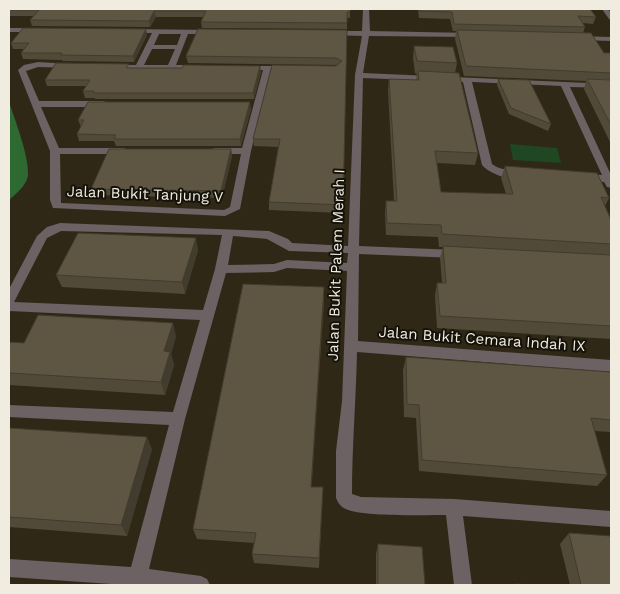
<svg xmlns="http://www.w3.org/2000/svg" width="620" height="594" font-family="'Work Sans',sans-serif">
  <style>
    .green { fill: #1f4822 }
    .forest { fill: #2d6931 }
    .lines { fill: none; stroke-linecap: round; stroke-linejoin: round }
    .minor { fill: #6c6163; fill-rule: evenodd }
    .wall { fill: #514a39 }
    .shaded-wall { fill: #423c2e }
    .building { fill: #5e5642; stroke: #423c2e }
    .labels { text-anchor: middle; stroke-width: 4; stroke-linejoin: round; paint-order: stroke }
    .street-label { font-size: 15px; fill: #f1ece0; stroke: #15120a }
  </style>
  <rect width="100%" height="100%" fill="#302817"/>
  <path class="green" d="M510 144 557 148 561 163 513 160Z"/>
  <path class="forest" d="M9 102C15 120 29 156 28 175 27 185 16 194 9 200Z"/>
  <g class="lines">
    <path class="minor" d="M363 9H369L370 31 471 33 475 35 471 37 369 36 363 73 611 84V88L570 87 611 175V188L607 187 604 182 582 180 577 177 582 174 602 175 561 86 472 82 492 164C503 173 516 167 525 174 514 183 491 175 482 165L463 82 363 78 359 246 456 250 462 254 456 258 359 254 358 341 611 360V372L357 352C356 400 352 447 352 494L361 497 454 499 611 511V527L463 516 472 585H454L446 515C426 515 361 517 346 509 341 507 338 503 336 498V451L342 401 347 271 287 268 274 272 226 273 185 419 149 569 201 576 207 579 210 585H126L9 577V559L131 567 169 425 9 417V405L173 412 200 320 9 311V289L37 236 47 227 60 223 269 231 288 239 292 243 348 246 355 75 362 36 331 35 327 33 331 31H362ZM61 231 222 235 215 269 203 310 14 302 47 238ZM233 236 267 239 289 251 348 253 347 263 287 260 274 264 228 265Z
      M602 9H608L611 13V20L609 19Z
      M9 28H39L43 30 39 32H9Z
      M126 29 214 30 218 32 214 34H188L176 65H201V69H110L109 67 113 65H136L152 33H129L125 31ZM159 34H181L177 45H154ZM152 49H175L168 65H144Z
      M576 36 611 37V41L579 40H576Z
      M38 62 71 64 75 66 71 68 38 67 26 71 39 101H104L108 104 104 107H41L59 148H124L129 151 124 154H60L61 203 224 210 230 207 241 154H214L209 151 214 148H242L263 70H243L239 68 243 66H288L292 68 288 70H271L251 151 240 209 225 216 53 208 50 200V151L18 70 24 65Z"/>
  </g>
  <path class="wall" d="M9 9 350 12V18H347V29L202 28 201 22 203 17H156L150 27 32 26 30 20 34 16H9Z
    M418 9H590L596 17 593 24 583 23 585 27 583 33 604 53H611V144L584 89 586 81 464 76 455 39 456 31H453L450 19 419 18Z
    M347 30 342 213 269 210V202L278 147 254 146 253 139 337 65 188 63 186 56Z
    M147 35 134 62 63 61 62 60 23 59 21 53 24 49H13L11 43Z
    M414 46 457 63 455 73 478 153 475 165 437 163 441 192 506 194 501 178 505 166 609 198 605 206 611 220V339L437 328 435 295 437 283H442L440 258 443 247H439L438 237 386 235 385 213 386 201H394L388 90 389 79 416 80 417 74 415 73 413 58Z
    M260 66 261 72 254 99H95V98H85L83 91 86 86H47L45 80 130 68H182Z
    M498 79 551 124 548 131 509 114 497 85Z
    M251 109 241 146H116L114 141H79L77 134 81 127 78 120Z
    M231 149 232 156 222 198 93 195 91 189Z
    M198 250 185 294 62 287 56 275Z
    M324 301 311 487H323L319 568 254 563 252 554 254 543 197 539 193 529Z
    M176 336 171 354 174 365 165 395 9 385V342L24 343Z
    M406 357 611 372V432L594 431 607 475 597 486 419 471 416 418 404 417 403 370Z
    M9 428 152 449 127 536 9 527Z
    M569 533 611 585H570L560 544Z
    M378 544 425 585H376V554Z"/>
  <path class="shaded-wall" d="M154 11 156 17 150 27 149 21Z
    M146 29 147 35 134 62 133 56Z
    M260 66 261 72 254 99 253 93Z
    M250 102 251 109 241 146 240 139Z
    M231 149 232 156 222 198 221 191Z
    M196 238 198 250 185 294 182 282Z
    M324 287V301L311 498V487Z
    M173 323 176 336 171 354 174 365 165 395 161 382 164 351Z
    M147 437 152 449 127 536 121 525Z"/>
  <path class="building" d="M9 9H350V12H347V23L201 22 206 11H154L149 21 30 20 39 10H9Z
    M419 9H590L596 17 578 16 585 27 454 24 452 12 419 11Z
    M23 28 146 29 133 56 61 55 62 53H21L29 43H11Z
    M198 29 347 30 343 205 269 202 280 139H253L272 65 336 66 342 61 336 58 186 56Z
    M457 30 591 33 604 53H611V73L466 66Z
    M414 46 453 47 457 63 417 61Z
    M56 63 129 64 126 68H182L184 65 260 66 253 93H94V91H83L90 80H45Z
    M418 71 459 73 478 153 435 151 441 192 513 194 505 166 597 173 609 198 601 197 611 220V244L442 234 441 225 387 223 386 201H397L389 79 419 80Z
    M498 79 529 80 551 124 511 108Z
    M587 79 611 80V125Z
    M88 102H250L240 139H114L116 135 77 134 84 120H78Z
    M109 149H231L221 191 91 189Z
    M78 233 196 238 182 282 56 275Z
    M443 246 611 255V326L440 316 437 283H446Z
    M243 284 324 287 311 487H323L319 558 252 554 256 533 193 529Z
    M38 315 173 323 164 351 170 352 161 382 9 373V342L24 343Z
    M406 357 611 372V420L591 418 607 475 422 460 419 405 407 404Z
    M9 428 147 437 121 525 9 517Z
    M569 533 611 536V585H581Z
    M378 544 422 547 425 585H378Z
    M515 584 534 585H515Z"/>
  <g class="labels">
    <g class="street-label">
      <text transform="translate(145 194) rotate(2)" y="5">Jalan Bukit Tanjung V</text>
      <text transform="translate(336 265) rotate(-88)" y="5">Jalan Bukit Palem Merah I</text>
      <text transform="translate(482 339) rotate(4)" y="5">Jalan Bukit Cemara Indah IX</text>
    </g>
  </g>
  <rect width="620" height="594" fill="none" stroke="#f1ece0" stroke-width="20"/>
</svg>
